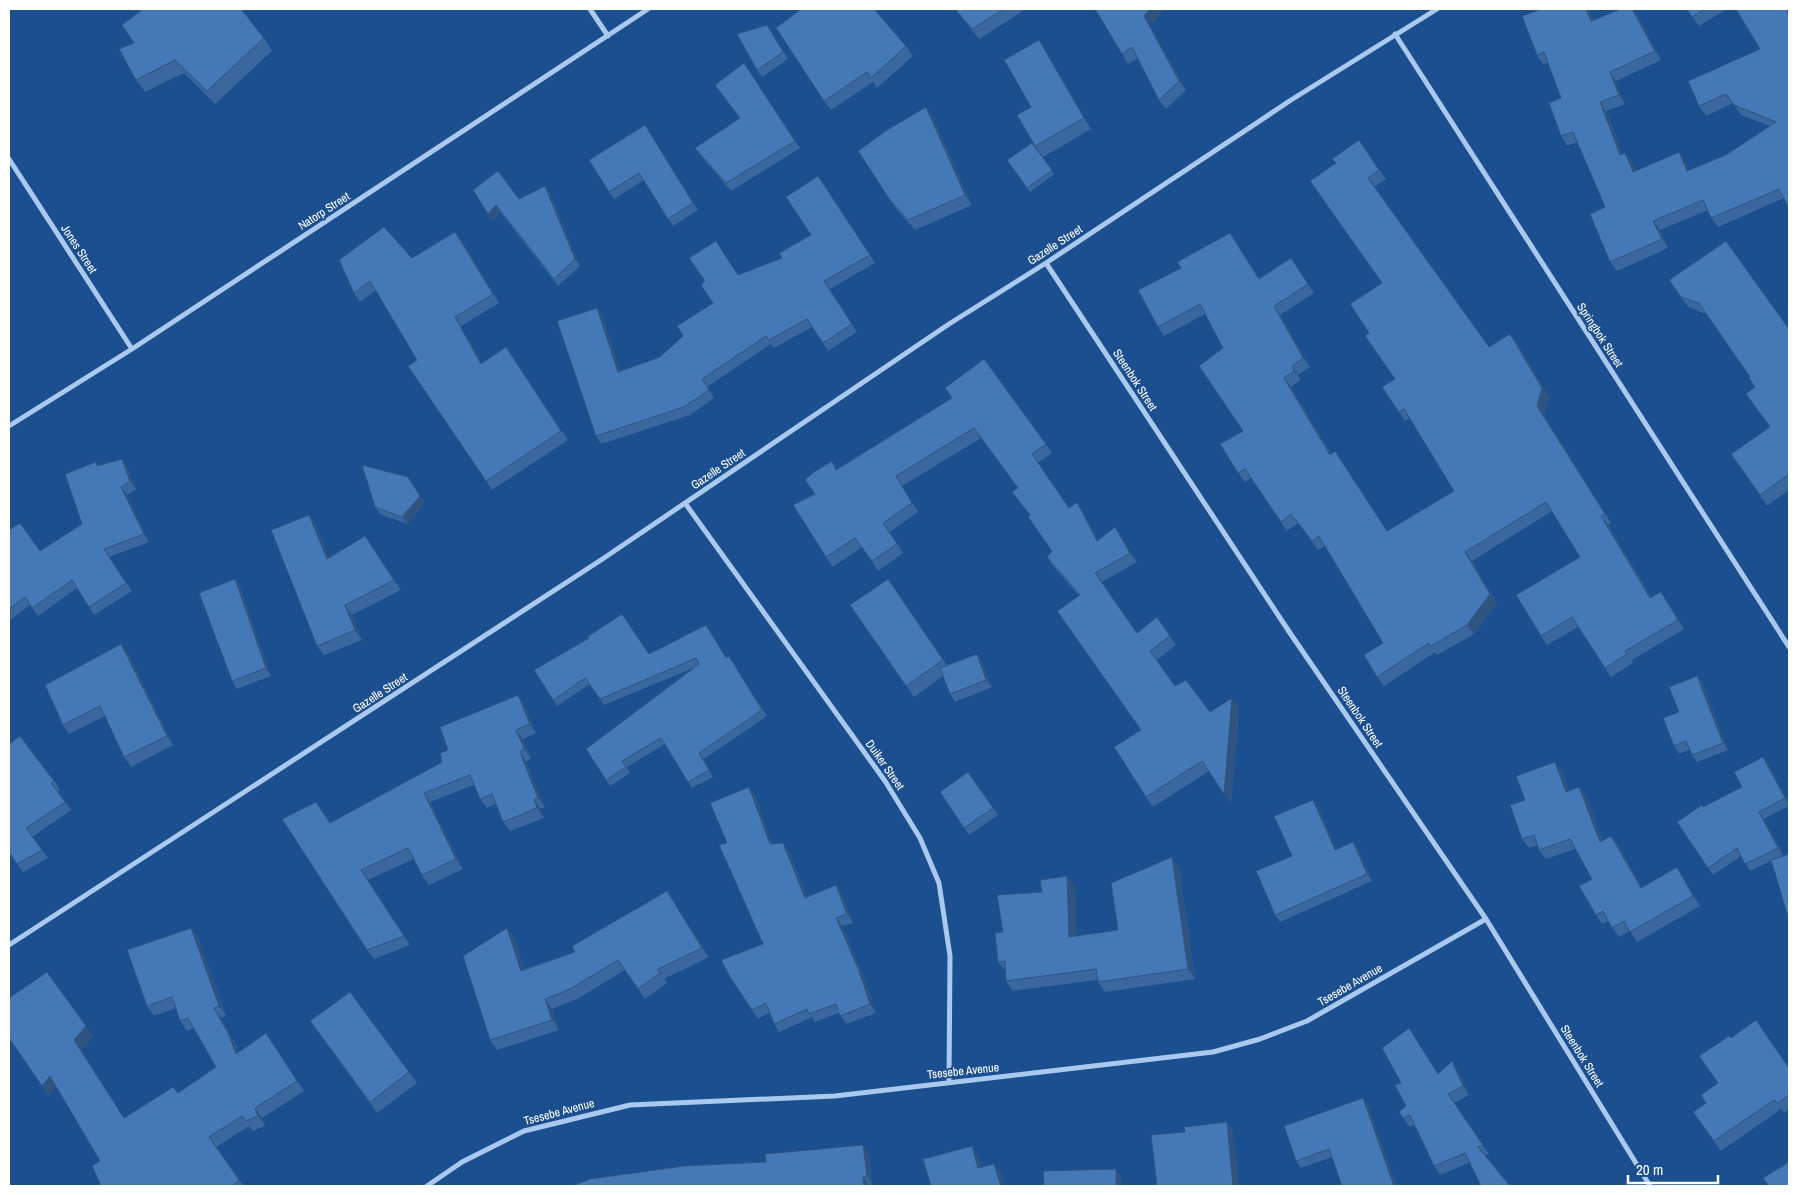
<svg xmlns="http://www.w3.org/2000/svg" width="1798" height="1195" font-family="'Archivo Narrow',sans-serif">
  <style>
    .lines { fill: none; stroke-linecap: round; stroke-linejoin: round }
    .street { stroke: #a9c9ee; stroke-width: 5 }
    .wall { fill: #3a679d }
    .shaded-wall { fill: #305480 }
    .building { fill: #4478b7; stroke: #305480 }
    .labels { text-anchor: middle; stroke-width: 4; stroke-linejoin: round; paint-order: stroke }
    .street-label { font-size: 12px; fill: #fff; stroke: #1b4f8f }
  </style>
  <rect width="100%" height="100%" fill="#1b4f8f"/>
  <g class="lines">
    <path class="street" d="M590 9 608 36
      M1395 34 1789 647
      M9 159 132 349
      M1046 263 1290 633 1486 919 1650 1186
      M9 426 132 349 648 9
      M685 503 885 781 920 838 939 883 950 956 949 1082
      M9 945 601 560 949 324 1046 263 1291 100 1437 9
      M427 1186 462 1162 524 1131 630 1105 835 1096 1213 1052 1260 1039 1307 1021 1486 919"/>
  </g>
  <path class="wall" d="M955 9H1022L1023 11 979 39Z
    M1589 9 1594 20 1637 14 1661 60 1616 81 1625 104 1606 111 1623 154 1625 153 1632 162 1635 171 1686 162 1689 170 1726 155 1770 126 1741 115 1733 103 1706 116 1699 106 1760 49 1736 9H1787L1789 13 1784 198 1718 227 1711 218 1708 210 1660 230 1668 248 1617 271 1610 262 1605 207 1577 142 1567 146 1561 136V98L1548 63 1543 64 1537 55Z
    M1687 9H1727L1699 26Z
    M1150 26 1186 90 1166 109 1159 100 1138 58 1128 64 1122 54Z
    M772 32 788 59 762 77 757 70Z
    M264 38 272 51 215 104 184 73 145 92 136 80 134 43Z
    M1039 40 1046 51 1091 129 1043 157 1035 146 1031 107Z
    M906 46 913 56 877 88 873 82 831 110 824 101Z
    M744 63 800 148 731 191 700 155 695 148 740 118 715 85Z
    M926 107 933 117 972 205 915 230 897 210 890 200Z
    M650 133 698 210 673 226 644 180 614 199 609 192Z
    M1359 140 1386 179 1374 187 1489 347 1517 343 1549 397 1544 415 1611 523 1608 525 1651 597 1661 592 1667 601 1684 629 1632 660 1633 663 1611 677 1578 627 1547 645 1541 636 1580 557 1552 511 1472 561 1497 603 1474 634 1437 655 1435 652 1384 686 1377 677 1383 643 1325 546 1318 550 1298 523 1287 531 1251 478 1245 482 1238 473 1243 431 1223 348 1205 314 1164 336 1158 327 1181 268 1230 233 1259 278 1291 258 1314 293 1280 315 1310 367 1298 375 1301 380 1291 387 1331 454 1387 531 1454 491 1410 418 1405 421 1382 387 1395 379 1369 333 1382 283 1336 163Z
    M1032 143 1054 174 1030 192 1007 160Z
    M824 184 875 263 830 289 857 332 828 351 812 327 774 348 771 344 707 387 714 398 690 415 601 444 596 436 597 308 602 315 620 371 660 357 683 336 739 275 782 258 811 235Z
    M545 186 550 193 580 266 558 286 500 212 493 221 488 214Z
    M455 232 462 241 499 303 461 326 482 364 506 347 568 440 492 490 408 366 417 360 376 290 360 302 354 293 339 260 412 258Z
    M1669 280 1789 329V490L1767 506 1731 454 1770 427 1746 394 1755 387 1749 378 1750 377 1706 314 1688 307Z
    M984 359 1052 453 1038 463 1069 508 1083 512 1098 540 1121 536 1137 562 1102 582 1137 633 1157 617 1176 645 1157 660 1175 686 1210 712 1232 698 1239 707 1231 803 1209 771 1153 807 1146 797 1141 730 1079 596 1053 566 1047 557 1052 551 1030 516 1012 492 1018 488 981 438 902 486 918 512 890 532 903 553 878 571 862 547 833 567 826 557 815 494 837 469 952 398Z
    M122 459 127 467 136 489 127 495 149 542 109 557 132 591 94 615 77 588 38 616 30 605 9 621V530L40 551 82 524 96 462 99 466Z
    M425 503 407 524 380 514 375 507Z
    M309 515 316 525 329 558 365 536 401 590 352 615 362 640 324 655 317 646Z
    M235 579 240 586 271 676 237 689 232 681Z
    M888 579 947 665 982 662 992 687 955 702 950 694 943 676 914 697 850 605Z
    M706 625 727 658 733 663 767 716 704 759 713 777 692 788 665 744 627 767 630 773 610 786 606 780 698 666 604 705 590 684 557 706 553 700 589 638 649 654Z
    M128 653 173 745 131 767 124 757 105 716 69 734 63 725Z
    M1697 676 1703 684 1728 750 1697 762 1692 755 1690 749 1679 754 1674 746 1679 712Z
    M518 695 524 705 536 733 523 739 531 758 526 762 545 808H540L544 818 510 831 503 822 496 804 487 808 480 799 474 785 430 802 463 869 429 885 422 875 414 859 368 880 410 945 374 959 367 950 330 823 442 762 448 750Z
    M11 743 54 781 60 790 58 791 71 810 32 837 48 858 23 872 9 852Z
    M1769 765 1789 805V806L1764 819 1783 855 1750 871 1741 856 1713 875 1677 822 1742 787Z
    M1562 771 1569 791 1579 787 1586 796 1603 841 1611 836 1618 845 1642 888 1683 877 1700 906 1637 942 1630 931 1619 937 1608 921 1602 924 1596 915 1592 879 1575 849 1546 859 1539 850 1538 845 1529 848 1522 839 1525 800Z
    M968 772 998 815 969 835 940 792Z
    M755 795 772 844 783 843 789 851 807 897 836 885 842 894 853 923 842 926 864 977 876 1013 846 1024 839 1013 815 1022 812 1017 779 1032 774 1024 769 1013 758 1019 730 977 763 944 727 843Z
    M1318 807 1336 849 1353 842 1358 849 1372 881 1280 922 1275 915 1292 856Z
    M1179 867 1195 979 1105 992 1098 982 1097 980 1013 991 1006 981V972L998 962 1042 892 1075 886 1076 936 1118 930Z
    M667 891 709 957 664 979 667 983 645 999 625 970 577 999 552 1009 559 1030 497 1050 490 1040 514 937 524 969 575 952Z
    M198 938 226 1016 221 1018 236 1045 239 1052 273 1044 304 1091 262 1118 265 1126 253 1131 249 1126 216 1147 244 1186H101L100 1161 56 1086 49 1096 9 1038 93 1036 81 1050 124 1118 178 1093 216 1067 194 1028 187 1031 180 1021 176 1008 154 1016 147 1006Z
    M310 1021 409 1072 417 1083 377 1113Z
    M1409 1028 1438 1074 1458 1070 1469 1095 1454 1103 1489 1154 1440 1175 1434 1166 1414 1125 1410 1127 1399 1112 1406 1106 1401 1083Z
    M1731 1038 1789 1068V1109L1784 1113 1781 1109 1721 1151 1693 1112 1706 1103 1718 1083Z
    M1368 1105 1332 1157 1301 1168 1296 1161Z
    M869 1153 872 1185H869L766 1162Z"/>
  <path class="shaded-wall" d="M1150 9H1165L1150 26 1186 90 1179 81 1144 16Z
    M1586 9H1589L1598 30 1591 21Z
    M1632 9 1637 14 1661 60 1655 51Z
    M767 25 772 32 788 59 783 52Z
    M1039 40 1046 51 1091 129 1084 118Z
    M1610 72 1616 81 1625 104 1619 95Z
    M1600 102 1606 111 1627 164 1620 155Z
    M926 107 933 117 972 205 965 195Z
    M645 125 650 133 698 210 693 203Z
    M1679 152 1686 162 1694 181 1687 171Z
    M1625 153 1632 162 1640 181 1633 172Z
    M545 186 550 193 580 266 575 259Z
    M496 205 500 212 493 221 488 214Z
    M1653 221 1660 230 1668 248 1662 239Z
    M455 232 462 241 499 303 493 294Z
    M1274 306 1280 315 1310 367 1303 358Z
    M597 308 602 315 623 379 618 372Z
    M455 317 461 326 487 373 481 364Z
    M1510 334 1517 343 1549 397 1544 415 1611 523 1537 406Z
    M1292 366 1298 375 1301 380 1294 371Z
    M1284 378 1291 387 1336 464 1330 455Z
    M122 459 127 467 136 489 130 481Z
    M408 477 425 503 407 524 402 517Z
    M121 487 127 495 149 542 144 534Z
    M1077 502 1083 512 1103 550 1097 541Z
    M309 515 316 525 334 569 327 559Z
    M1601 516 1608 525 1656 607 1650 598Z
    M1115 527 1121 536 1137 562 1130 553Z
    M1465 552 1472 561 1497 603 1474 634 1467 625Z
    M235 579 240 586 271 676 266 668Z
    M1661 592 1667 601 1684 629 1678 620Z
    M345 605 352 615 362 640 355 630Z
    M121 644 128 653 173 745 167 736Z
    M977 654 982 662 992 687 986 680Z
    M1697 676 1703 684 1728 750 1723 743Z
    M518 695 524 705 536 733 530 724Z
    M1232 698 1239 707 1231 803 1224 794Z
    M516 730 523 739 531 758 524 748Z
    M520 752 526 762 545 808 538 798Z
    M699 753 704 759 713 777 709 770Z
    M1763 757 1769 765 1789 805 1785 798Z
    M1555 762 1562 771 1573 801 1566 792Z
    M749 787 755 795 775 852 770 844Z
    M1579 787 1586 796 1607 851 1600 842Z
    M424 793 430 802 463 869 456 859Z
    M534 799 540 808 544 818 537 808Z
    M1313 800 1318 807 1340 857 1335 850Z
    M1759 812 1764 819 1783 855 1778 848Z
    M1611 836 1618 845 1647 898 1641 888Z
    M1353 842 1358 849 1372 881 1367 874Z
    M783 843 789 851 810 906 805 898Z
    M1172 857 1179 867 1195 979 1188 969Z
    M1677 867 1683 877 1700 906 1693 896Z
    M1067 876 1075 886 1077 948 1069 937Z
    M836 885 842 894 853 923 847 914Z
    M667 891 673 900 709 957 702 948Z
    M836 918 842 926 864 977 876 1013 870 1004Z
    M191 928 198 938 226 1016 219 1006Z
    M507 928 514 937 528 980 521 971Z
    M545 999 552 1009 559 1030 552 1020Z
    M214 1008 221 1018 236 1045 243 1064 236 1054Z
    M86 1026 93 1036 81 1050 131 1128 74 1040Z
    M1452 1061 1458 1070 1469 1095 1463 1086Z
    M50 1076 57 1086 49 1096 42 1086Z
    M1363 1098 1368 1105 1397 1186H1394Z
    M255 1108 262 1118 265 1126 258 1116Z
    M1227 1122 1233 1131 1239 1186H1233Z
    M863 1145 869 1153 872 1185 867 1176Z
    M972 1146 979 1157 985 1179 978 1168Z
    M994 1164 1002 1174 1005 1186H1001Z
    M1116 1169 1121 1176V1186H1116Z
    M863 1177 869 1185V1186H864Z"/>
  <path class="building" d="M143 9H241L264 38 207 91 175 60 136 80 119 49 134 43 122 25Z
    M801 9H874L906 46 871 78 867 72 824 101 776 28Z
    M955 9H1004L972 29Z
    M1095 9H1150L1144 16 1179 81 1159 100 1132 47 1122 54Z
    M1541 9H1586L1591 21 1621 9H1632L1655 51 1610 72 1619 95 1600 102 1620 155 1625 153 1633 172 1679 152 1687 171 1726 155 1776 122 1734 105 1726 94 1699 106 1688 81 1760 49 1736 9H1786L1789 14V208L1779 189 1711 218 1703 200 1653 221 1662 239 1610 262 1590 214 1605 207 1573 132 1561 136 1549 103 1561 98 1544 52 1537 55 1522 16Z
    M1687 9H1705L1692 17Z
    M767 25 783 52 757 70 737 34Z
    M1039 40 1084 118 1035 146 1017 115 1031 107 1004 60Z
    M744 63 795 141 726 183 695 148 740 118 715 85Z
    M926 107 965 195 908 220 890 200 858 151 887 130Z
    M645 125 693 203 668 219 639 173 609 192 589 160Z
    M1359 140 1379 170 1368 178 1489 347 1510 334 1542 388 1537 406 1605 514 1601 516 1650 598 1661 592 1678 620 1625 651 1627 654 1605 668 1572 617 1541 636 1516 595 1580 557 1546 502 1465 552 1490 594 1467 625 1431 646 1429 643 1377 677 1364 655 1383 643 1319 536 1312 541 1291 514 1281 522 1245 469 1238 473 1220 444 1243 431 1199 366 1223 348 1200 304 1158 327 1138 290 1181 268 1177 262 1230 233 1259 279 1291 258 1308 284 1274 306 1303 358 1292 366 1294 371 1284 378 1330 455 1335 451 1387 531 1454 491 1404 409 1399 412 1382 387 1395 379 1365 336 1369 333 1350 304 1382 283 1310 181 1336 163 1332 159Z
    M1032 143 1052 170 1027 188 1007 160Z
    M498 171 519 199 545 186 575 259 554 279 496 205 488 214 473 190Z
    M818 176 870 255 824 281 852 324 823 343 807 319 769 340 766 336 702 379 709 390 684 407 596 436 557 321 597 308 618 372 660 357 683 336 677 326 713 303 701 285 705 281 689 258 716 241 738 275 782 258 779 253 811 235 786 197Z
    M384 227 412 258 455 232 493 294 455 317 481 364 506 347 561 431 486 481 408 366 417 360 370 281 354 293 339 260Z
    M1726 241 1789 329V474L1760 495 1731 454 1770 427 1746 394 1755 387 1749 378 1750 377 1699 303 1681 297 1669 280Z
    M984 359 1046 444 1032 454 1069 508 1077 502 1097 541 1115 527 1130 553 1095 573 1137 633 1157 617 1170 636 1150 651 1175 686 1186 680 1210 712 1232 698 1224 794 1202 761 1146 797 1114 747 1141 730 1057 611 1080 595 1047 557 1052 551 1028 517 1030 515 1012 492 1018 488 974 428 896 476 912 503 883 523 897 544 872 561 855 538 826 557 793 505 815 494 805 480 814 472 832 461 836 470 952 398 945 388Z
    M122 459 130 481 121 487 144 534 104 549 126 583 89 607 72 580 32 608 25 597 9 609V530L20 523 40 551 82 524 65 474 96 462 97 466Z
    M362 465 408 477 420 496 402 517 375 507Z
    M309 515 327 559 365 536 394 580 345 605 355 630 317 646 271 530Z
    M235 579 266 668 232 681 199 593Z
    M888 579 943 660 906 686 850 605Z
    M622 614 649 654 706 625 726 658 729 656 762 710 699 753 709 770 688 782 661 738 622 761 626 767 606 780 586 749 699 664 696 658 600 699 585 678 553 700 534 670 589 638 587 637Z
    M121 644 167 736 124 757 100 706 63 725 45 685Z
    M977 654 986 680 950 694 940 668Z
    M1697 676 1723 743 1692 755 1686 741 1674 746 1663 718 1679 712 1669 687Z
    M518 695 530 724 516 730 524 748 520 752 538 798 534 799 537 808 503 822 492 794 480 799 470 775 424 793 456 859 422 875 408 848 361 870 404 936 367 950 282 819 316 802 330 823 442 762 440 753 448 750 440 727Z
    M20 736 54 781 51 783 65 802 26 828 42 850 17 864 9 852V740L11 743Z
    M1763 757 1785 798 1759 812 1778 848 1745 864 1737 848 1708 868 1677 822 1702 805 1703 807 1742 787 1734 772Z
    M1555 762 1566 792 1579 787 1600 842 1611 836 1641 888 1677 867 1693 896 1630 932 1624 921 1612 928 1603 911 1596 915 1579 886 1592 879 1570 839 1539 850 1534 835 1522 839 1510 805 1525 800 1516 776Z
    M968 772 993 808 964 828 940 792Z
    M749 787 770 844 783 843 805 898 836 885 847 914 836 918 858 968 870 1004 840 1016 836 1004 809 1014 807 1009 774 1024 766 1003 752 1010 730 977 721 960 763 944 719 845 727 843 710 803Z
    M1313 800 1335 850 1353 842 1367 874 1275 915 1256 871 1292 856 1274 816Z
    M1789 854V920L1771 860Z
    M1172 857 1188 969 1098 982 1096 969 1006 981 1005 961 998 962 995 933 1003 932 997 895 1042 892 1040 880 1067 876 1069 937 1118 930 1111 883Z
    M667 891 702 948 658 969 660 973 638 989 618 960 570 989 545 999 552 1020 490 1040 463 956 507 928 521 971 575 952 572 946Z
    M191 928 219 1006 214 1008 229 1035 236 1054 266 1033 297 1081 255 1108 258 1116 246 1121 242 1116 209 1137 239 1180 232 1186H101L92 1166 100 1161 50 1076 42 1086 9 1038V998L47 972 86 1026 74 1040 124 1118 173 1087 178 1093 216 1067 188 1018 180 1021 172 997 147 1006 127 950Z
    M350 992 409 1072 370 1102 310 1021Z
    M1756 1020 1789 1068V1095L1778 1103 1774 1100 1714 1141 1693 1112 1706 1103 1701 1095 1718 1083 1699 1056 1729 1036 1731 1038Z
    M1409 1028 1438 1074 1452 1061 1463 1086 1448 1094 1483 1145 1478 1147 1510 1186H1481L1465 1153 1434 1166 1410 1115 1403 1118 1399 1112 1406 1106 1395 1085 1401 1083 1382 1048Z
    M1363 1098 1394 1186H1342L1329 1149 1296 1161 1284 1126Z
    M1227 1122 1233 1186H1157L1151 1135 1185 1132 1184 1127Z
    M863 1145 867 1176 863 1177 864 1186H573L590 1179 684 1166 766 1162 765 1154Z
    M972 1146 978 1168 994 1164 1001 1186H931L923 1159Z
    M1789 1162V1186H1769L1763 1178Z
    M1116 1169V1186H1044L1043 1171Z"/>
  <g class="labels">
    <g class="street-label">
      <text transform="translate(324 211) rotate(-33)" y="4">Natorp Street</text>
      <text transform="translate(1055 245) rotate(-33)" y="4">Gazelle Street</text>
      <text transform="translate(79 249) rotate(57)" y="4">Jones Street</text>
      <text transform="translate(1600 335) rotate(57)" y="4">Springbok Street</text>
      <text transform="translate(1135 380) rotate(57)" y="4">Steenbok Street</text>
      <text transform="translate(718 469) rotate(-34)" y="4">Gazelle Street</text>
      <text transform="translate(380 693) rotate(-33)" y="4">Gazelle Street</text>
      <text transform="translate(1360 717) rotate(56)" y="4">Steenbok Street</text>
      <text transform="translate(885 765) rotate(55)" y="4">Duiker Street</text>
      <text transform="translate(1350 985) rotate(-30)" y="4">Tsesebe Avenue</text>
      <text transform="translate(1582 1056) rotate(58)" y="4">Steenbok Street</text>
      <text transform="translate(963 1071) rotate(-6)" y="4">Tsesebe Avenue</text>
      <text transform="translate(559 1112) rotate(-15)" y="4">Tsesebe Avenue</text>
    </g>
  </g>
  <rect width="1798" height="1195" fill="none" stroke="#ffffff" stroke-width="20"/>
  <path d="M1628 1175v8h90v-8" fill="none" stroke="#ffffff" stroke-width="2.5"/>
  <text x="1636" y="1175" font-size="15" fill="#ffffff" stroke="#1b4f8f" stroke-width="4" paint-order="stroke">20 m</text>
</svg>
